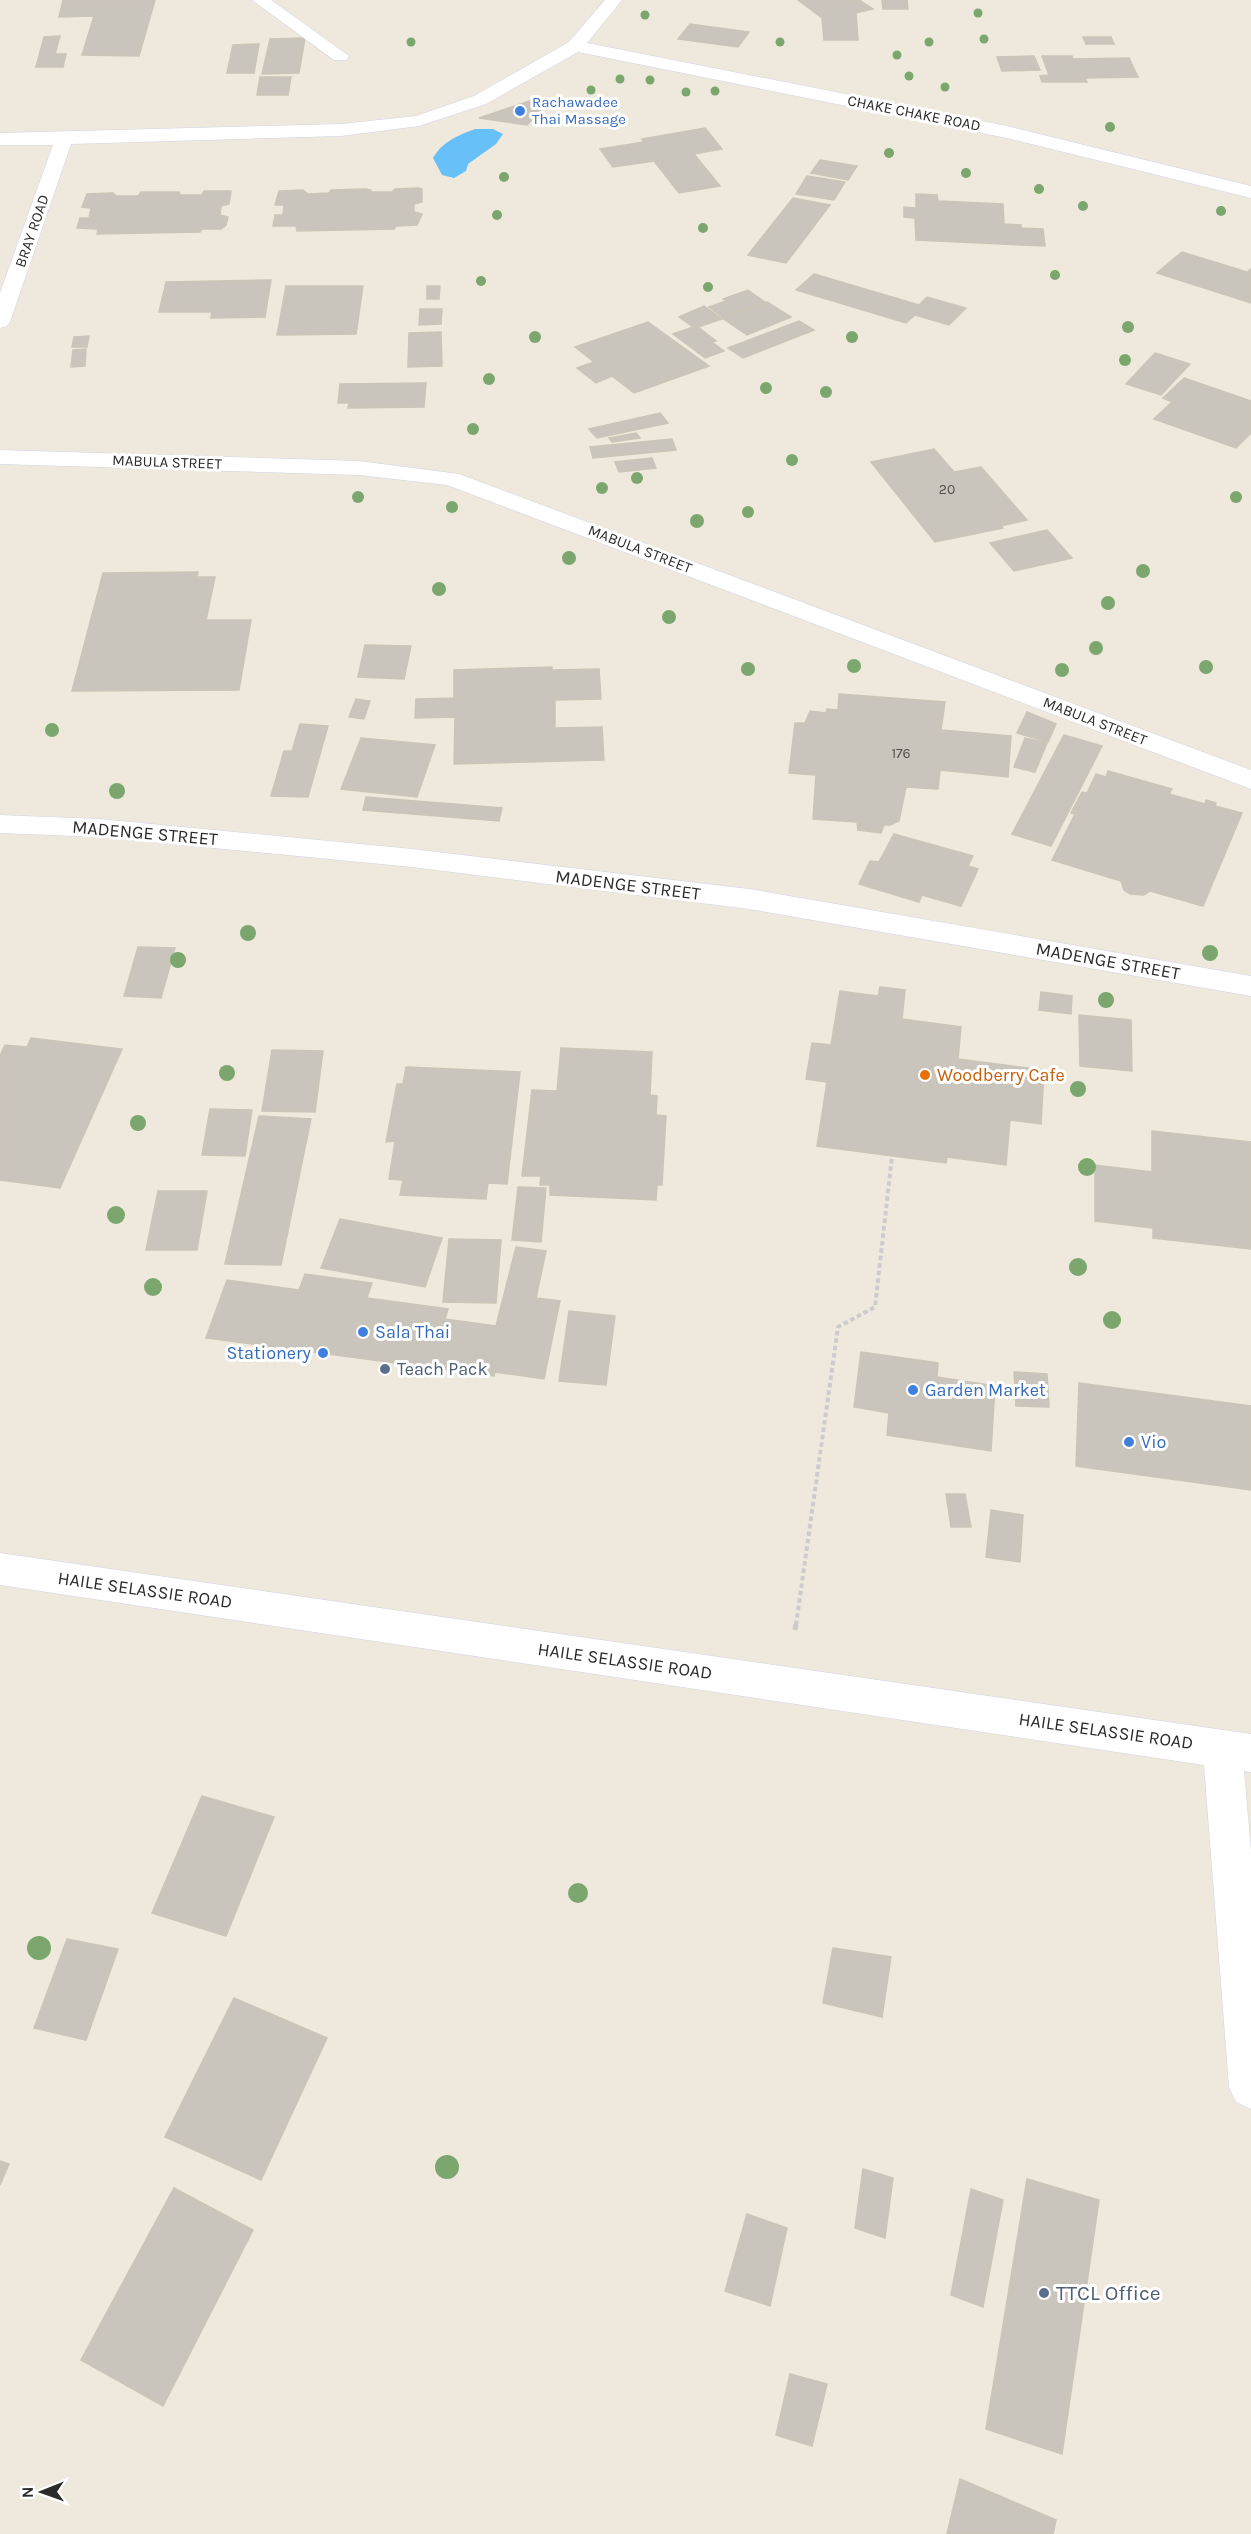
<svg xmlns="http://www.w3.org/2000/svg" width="1251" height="2534" font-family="Karla,sans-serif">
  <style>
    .water { fill: #67c1f8 }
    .building { fill: #cac5bc; stroke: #cac5b6; stroke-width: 1.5; fill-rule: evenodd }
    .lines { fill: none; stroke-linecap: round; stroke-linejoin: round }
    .minor-casing { stroke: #d2d3e5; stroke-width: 1 }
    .path-far1 { stroke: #ccc; stroke-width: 4; stroke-dasharray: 4.5 3; stroke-linecap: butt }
    .path { stroke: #ccc; stroke-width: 5; stroke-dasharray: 6 4; stroke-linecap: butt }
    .minor { fill: #fff; fill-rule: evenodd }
    .tree { fill: #7ba66e }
    .shop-dot { fill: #3f7fe0; stroke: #fff; stroke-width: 2 }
    .food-dot { fill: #e8710a; stroke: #fff; stroke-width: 2 }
    .service-dot { fill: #5c6f8a; stroke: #fff; stroke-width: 2 }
    .labels { text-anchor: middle; stroke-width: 6; stroke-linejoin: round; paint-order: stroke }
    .far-number-label { font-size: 14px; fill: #53524f }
    .far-shop-label { font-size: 15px; fill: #366cbe; stroke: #fff; text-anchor: start }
    .far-street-label { font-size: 15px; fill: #2b2b2b; stroke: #fff }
    .street-label { font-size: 18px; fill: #2b2b2b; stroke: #fff }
    .food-label { font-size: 18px; fill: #c56008; stroke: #fff; text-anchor: start }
    .shop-label { font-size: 18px; fill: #366cbe; stroke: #fff; text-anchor: start }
    .service-label { font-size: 18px; fill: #4e5e75; stroke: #fff; text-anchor: start }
    .near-service-label { font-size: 21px; fill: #4e5e75; stroke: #fff; text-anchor: start }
  </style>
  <rect width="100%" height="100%" fill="#eee9dc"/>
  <path class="water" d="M475 129H493L503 134 496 144 468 164 466 171 454 178 442 175 433 158C443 141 457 136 475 129Z"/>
  <path class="building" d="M63 0H155L139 56 82 55 94 16 59 17Z
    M798 0H859L873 9 856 13 858 40H824L822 18Z
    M882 0H907L908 9H883Z
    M690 24 749 32 738 47 678 39Z
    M60 36 55 54H66L63 67H36L44 37Z
    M1083 37H1111L1114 44H1086Z
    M305 38 299 73 262 74 270 39Z
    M259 44 254 73H227L233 45Z
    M1034 56 1040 70 1002 71 997 57Z
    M1042 56H1072L1073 59 1129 58 1138 77 1085 78 1087 82H1042L1040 76 1049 75Z
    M260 77H291L288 95H257Z
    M538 98 549 101 527 125 479 118Z
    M705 128 722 149 694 154 720 186 679 193 654 161 613 167 600 149 644 142 642 139Z
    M820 160 857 166 848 180 811 173Z
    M807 176 845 182 834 200 796 194Z
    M419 188 422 189V202L414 204V212L422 214 417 225 396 226 394 229 297 231 296 226H273L275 215H283L284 205H275L279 191 303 190 308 194 329 193 331 190 366 189 371 190V192H392L395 189Z
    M204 191H231L229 204 221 206 220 215 228 217 226 225 221 229H202L200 232 97 234 98 229 77 228 80 218H89L91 208 82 207 87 194 113 193 116 196H138L141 192H179L180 195H202Z
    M916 194 937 195 938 201 1003 204 1004 224 1021 225V228L1043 229 1045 246 916 240 915 218 904 217V207L916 208Z
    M793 198 830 205 786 263 748 255Z
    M1182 252 1247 272 1251 269V303L1157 273Z
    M814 274 919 305 927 297 966 308 949 325 915 315 906 323 796 290Z
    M271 280 265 317 211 318 212 312H159L166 282Z
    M286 286H363L356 334 277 335Z
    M427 286H440L439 299H427Z
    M748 290 765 302 722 317 709 307 726 301 723 299Z
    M767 302 791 317 747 335 722 318Z
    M704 306 722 319 698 327 716 341 712 342 724 351 705 358 673 334 693 327 679 317Z
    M420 309H442L441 324 419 325Z
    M799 321 814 330 743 358 728 348Z
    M648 322 709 366 634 393 612 376 596 383 577 368 594 362 575 347Z
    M441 332 442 366 408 367 409 333Z
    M89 336 87 347H72L74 337Z
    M86 349 85 366 71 367 73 350Z
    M1155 353 1190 364 1161 395 1126 384Z
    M1184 378 1251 401V433L1236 448 1154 419 1172 402 1163 398Z
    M426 383 424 407 348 408 349 403H338L340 384Z
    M660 413 668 423 597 438 589 429Z
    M636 433 640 438 612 442 609 438Z
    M672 439 676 450 593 458 590 447Z
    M934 449 954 472 981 467 1027 520 1001 526 1003 528 935 542 871 462ZM1001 506 1010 517 999 519 990 508Z
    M652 458 656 468 619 472 615 462Z
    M1001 506 1010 517 999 519 990 508Z
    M1047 530 1072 558 1014 571 990 543Z
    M198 572 197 577H215L206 620H251L239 690 72 691 103 573Z
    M365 645 411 646 404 679 358 677Z
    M552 667V670L599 669 601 699 555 700V728L602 727 604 760 454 764 455 717 415 718 416 699 454 698V670Z
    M839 694 945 702 941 730 1011 736 1008 777 940 770 938 789 906 787 899 821 890 825H884L881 833 858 830 857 822 813 819 816 775 789 773 795 723H805L810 711 826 713 827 709 838 710Z
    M356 699 370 701 364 719 349 717Z
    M1027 712 1056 724 1048 742 1017 733Z
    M300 724 328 726 308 797 271 796 284 751H292Z
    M1064 735 1102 746 1051 846 1012 834Z
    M361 738 435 745 417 797 341 789Z
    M1025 738 1047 743 1035 772 1014 767Z
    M1108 771 1172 789 1169 794 1205 804 1206 800 1216 803 1215 806 1242 813 1203 906 1150 891 1144 895 1130 894 1124 890 1121 881 1052 860 1075 814 1071 813 1082 792 1087 793 1096 774 1106 777Z
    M366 797 502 808 499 821 363 810Z
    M894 834 973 856 968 866 978 869 961 906 922 895 919 902 859 884 870 861 879 862Z
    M138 947 175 948 161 998 124 996Z
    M880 987 905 990 902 1019 961 1027 958 1059 1044 1070 1041 1124 1010 1120 1006 1165 947 1157 946 1163 817 1146 827 1082 806 1079 812 1043 831 1045 840 991 878 996Z
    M1041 992 1072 996 1071 1014 1039 1010Z
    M1079 1015 1131 1020 1132 1071 1080 1066Z
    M31 1038 122 1049 60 1188 0 1180V1056L5 1045 27 1047Z
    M561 1048 652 1052 650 1095 657 1096 656 1115 666 1116 662 1185H657L656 1200 550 1195V1185H540L541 1176H522L532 1090 557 1091Z
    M272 1050 323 1051 315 1112 262 1111Z
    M406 1067 520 1072 507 1184 488 1183 486 1199 400 1195 403 1180 389 1179 395 1141 386 1142 397 1084H403Z
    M210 1109 252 1110 245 1156 202 1155Z
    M259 1116 311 1119 281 1265 225 1264Z
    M1152 1131 1251 1142V1249L1153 1238V1228L1095 1221V1165L1152 1172Z
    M518 1187 546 1188 541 1242 512 1240Z
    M158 1191H207L197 1250H146Z
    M340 1219 442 1238 425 1287 321 1268Z
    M449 1239 501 1240 496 1303 443 1302Z
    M516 1247 546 1251 536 1298 560 1301 544 1379 495 1372 494 1376 206 1338 227 1280 299 1290 305 1274 372 1283 367 1298 448 1309 445 1319 496 1326Z
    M569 1311 615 1316 606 1385 559 1381Z
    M861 1352 938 1363 937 1377 995 1386 991 1451 887 1435 889 1413 854 1407Z
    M1014 1372 1047 1374 1049 1407 1016 1406Z
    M1079 1383 1251 1406V1490L1076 1466Z
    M946 1494H965L971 1527H951Z
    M991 1510 1023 1515 1020 1562 986 1557Z
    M202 1796 274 1817 226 1936 152 1913Z
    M67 1939 118 1949 86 2040 34 2028Z
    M833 1948 891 1957 882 2017 823 2003Z
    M234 1998 327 2038 261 2180 165 2137Z
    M0 2161 9 2164 0 2185Z
    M863 2169 893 2178 885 2238 855 2228Z
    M1027 2179 1099 2200 1062 2454 986 2429Z
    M174 2188 253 2230 163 2406 81 2360Z
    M971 2189 1003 2200 983 2307 951 2295Z
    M747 2214 787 2228 770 2306 725 2291Z
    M790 2374 827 2384 812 2446 776 2435Z
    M960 2479 1056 2520 1053 2534H947Z"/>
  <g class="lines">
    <defs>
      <path id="minor" d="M252 0H271L349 56 346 60H334Z
        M605 0H622L587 43 1007 126 1251 186V198L1007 138 578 52 486 104 419 126 341 136 71 144 10 322 7 326 0 328V293L53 145H0V133L341 124 416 116 474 96 569 42Z
        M0 450 359 461 459 474 1251 770V789L447 485 359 475 0 464Z
        M0 815 99 819 412 849 749 889 1251 976V996L749 909 412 867 99 837 0 833Z
        M0 1553 1251 1734V1772L1244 1771 1251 1850V2109L1236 2102 1229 2087 1204 1765 0 1585Z"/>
    </defs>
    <use href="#minor" class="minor-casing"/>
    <path class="path-far1" d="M796 1625 838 1327 875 1307 892 1156"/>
    <path class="path" d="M795 1630 796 1624"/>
    <use href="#minor" class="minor"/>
  </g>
  <g class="tree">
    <circle cx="978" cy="13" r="4.5"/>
    <circle cx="645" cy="15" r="4.5"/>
    <circle cx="984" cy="39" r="4.5"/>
    <circle cx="411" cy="42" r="4.5"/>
    <circle cx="780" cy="42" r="4.5"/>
    <circle cx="929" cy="42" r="4.5"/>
    <circle cx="897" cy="55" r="4.5"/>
    <circle cx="909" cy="76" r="4.5"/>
    <circle cx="620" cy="79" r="4.5"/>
    <circle cx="650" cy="80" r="4.5"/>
    <circle cx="945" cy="87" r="4.5"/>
    <circle cx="591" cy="90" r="4.5"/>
    <circle cx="715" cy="91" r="4.5"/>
    <circle cx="686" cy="92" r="4.5"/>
    <circle cx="1110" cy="127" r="5"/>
    <circle cx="889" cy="153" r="5"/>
    <circle cx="966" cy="173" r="5"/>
    <circle cx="504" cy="177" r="5"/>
    <circle cx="1039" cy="189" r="5"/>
    <circle cx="1083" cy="206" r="5"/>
    <circle cx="1221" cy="211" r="5"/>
    <circle cx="497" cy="215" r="5"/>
    <circle cx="703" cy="228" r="5"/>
    <circle cx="1055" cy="275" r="5"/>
    <circle cx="481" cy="281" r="5"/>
    <circle cx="708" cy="287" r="5"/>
    <circle cx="1128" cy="327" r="6"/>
    <circle cx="535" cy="337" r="6"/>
    <circle cx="852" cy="337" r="6"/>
    <circle cx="1125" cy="360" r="6"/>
    <circle cx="489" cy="379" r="6"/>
    <circle cx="766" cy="388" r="6"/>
    <circle cx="826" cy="392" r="6"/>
    <circle cx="473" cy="429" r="6"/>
    <circle cx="792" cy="460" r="6"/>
    <circle cx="637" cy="478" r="6"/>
    <circle cx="602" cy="488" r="6"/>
    <circle cx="358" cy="497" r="6"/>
    <circle cx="1236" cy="497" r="6"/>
    <circle cx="452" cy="507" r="6"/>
    <circle cx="748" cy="512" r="6"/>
    <circle cx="697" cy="521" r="7"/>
    <circle cx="569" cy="558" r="7"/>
    <circle cx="1143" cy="571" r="7"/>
    <circle cx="439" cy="589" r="7"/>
    <circle cx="1108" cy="603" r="7"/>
    <circle cx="669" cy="617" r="7"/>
    <circle cx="1096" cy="648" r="7"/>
    <circle cx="854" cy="666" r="7"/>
    <circle cx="1206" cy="667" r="7"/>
    <circle cx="748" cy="669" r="7"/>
    <circle cx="1062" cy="670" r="7"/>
    <circle cx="52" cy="730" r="7"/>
    <circle cx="117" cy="791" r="8"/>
    <circle cx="248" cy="933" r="8"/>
    <circle cx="1210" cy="953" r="8"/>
    <circle cx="178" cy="960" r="8"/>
    <circle cx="1106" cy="1000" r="8"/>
    <circle cx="227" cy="1073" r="8"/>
    <circle cx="1078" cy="1089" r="8"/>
    <circle cx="138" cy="1123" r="8"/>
    <circle cx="1087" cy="1167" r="9"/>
    <circle cx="116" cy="1215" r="9"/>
    <circle cx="1078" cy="1267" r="9"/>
    <circle cx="153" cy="1287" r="9"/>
    <circle cx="1112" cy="1320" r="9"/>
    <circle cx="578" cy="1893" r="10"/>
    <circle cx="39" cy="1948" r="12"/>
    <circle cx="447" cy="2167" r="12"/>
  </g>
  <g class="shop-dot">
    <circle cx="520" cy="111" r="6"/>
    <circle cx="363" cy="1332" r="6"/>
    <circle cx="323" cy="1353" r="6"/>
    <circle cx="913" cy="1390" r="6"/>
    <circle cx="1129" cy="1442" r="6"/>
  </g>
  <circle class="food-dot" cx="925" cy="1075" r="6"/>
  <g class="service-dot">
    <circle cx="385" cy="1369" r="6"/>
    <circle cx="1044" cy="2293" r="6"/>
  </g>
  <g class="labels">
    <g class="far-number-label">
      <text x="947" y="494">20</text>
      <text x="901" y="758">176</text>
    </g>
    <g class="far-shop-label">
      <text x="532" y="107">Rachawadee<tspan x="532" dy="17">Thai Massage</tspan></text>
    </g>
    <g class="far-street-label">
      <text transform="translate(914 113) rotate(11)" y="5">CHAKE CHAKE ROAD</text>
      <text transform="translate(32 231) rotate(-71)" y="5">BRAY ROAD</text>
      <text transform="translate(167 462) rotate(2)" y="5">MABULA STREET</text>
      <text transform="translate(640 549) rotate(21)" y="5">MABULA STREET</text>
      <text transform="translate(1095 721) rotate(21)" y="5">MABULA STREET</text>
    </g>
    <g class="street-label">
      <text transform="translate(145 833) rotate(5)" y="6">MADENGE STREET</text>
      <text transform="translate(628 885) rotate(7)" y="6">MADENGE STREET</text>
      <text transform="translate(1108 961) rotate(10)" y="6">MADENGE STREET</text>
      <text transform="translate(145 1590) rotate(8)" y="6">HAILE SELASSIE ROAD</text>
      <text transform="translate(625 1661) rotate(8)" y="6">HAILE SELASSIE ROAD</text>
      <text transform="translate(1106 1731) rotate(8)" y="6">HAILE SELASSIE ROAD</text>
    </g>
    <g class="food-label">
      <text x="937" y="1081">Woodberry Cafe</text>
    </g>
    <g class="shop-label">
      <text x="375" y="1338">Sala Thai</text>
      <text x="311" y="1359" text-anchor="end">Stationery</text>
      <text x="925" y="1396">Garden Market</text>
      <text x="1141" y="1448">Vio</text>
    </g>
    <g class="service-label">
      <text x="397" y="1375">Teach Pack</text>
    </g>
    <g class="near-service-label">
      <text x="1056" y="2300">TTCL Office</text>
    </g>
  </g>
  <g transform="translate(42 2492) rotate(269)" stroke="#ffffff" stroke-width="4.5" paint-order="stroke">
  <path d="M0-4.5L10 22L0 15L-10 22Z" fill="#2b2b2b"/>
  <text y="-9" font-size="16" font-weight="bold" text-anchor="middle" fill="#2b2b2b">N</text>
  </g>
</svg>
